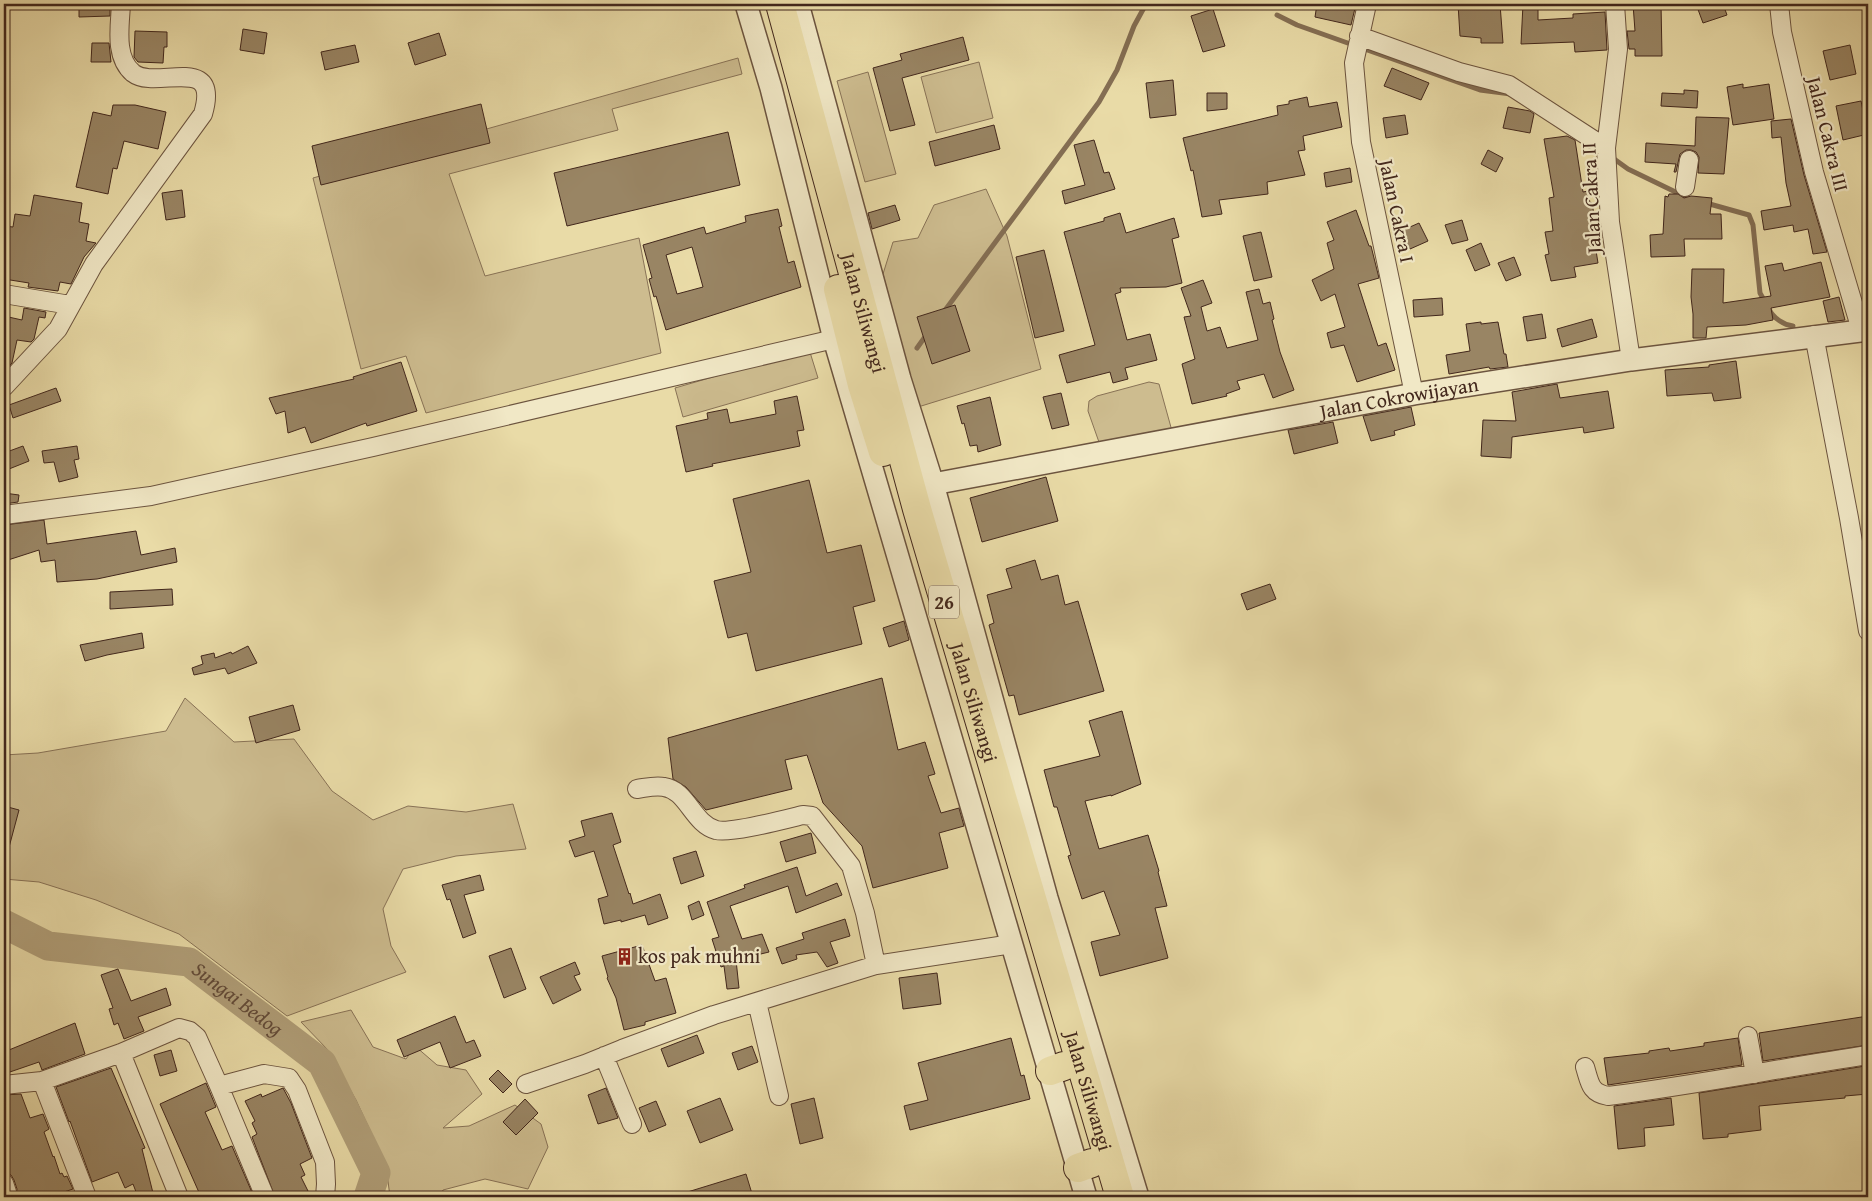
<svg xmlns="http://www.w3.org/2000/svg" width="1872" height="1201" font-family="'Gentium Book Plus',serif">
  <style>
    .green { fill: #cdbc8f; stroke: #887256 }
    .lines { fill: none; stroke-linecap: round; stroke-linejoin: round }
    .stream { stroke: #846e53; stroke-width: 5 }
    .river { stroke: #b09e78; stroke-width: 29 }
    .building { fill: #998564; stroke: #42271c; fill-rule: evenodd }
    .minor-casing { stroke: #6c543f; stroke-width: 20 }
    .tertiary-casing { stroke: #6c543f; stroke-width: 24 }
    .trunk-casing { stroke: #42271c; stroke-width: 30 }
    .minor { stroke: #f1e8c6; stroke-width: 18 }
    .tertiary { stroke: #f1e8c6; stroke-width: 21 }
    .trunk { stroke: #e9dba7; stroke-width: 28 }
    .labels { text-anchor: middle; stroke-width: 4.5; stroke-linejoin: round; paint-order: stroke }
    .shield { fill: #f1e8c6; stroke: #76614f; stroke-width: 1 }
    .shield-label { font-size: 19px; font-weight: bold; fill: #42271c }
    .street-label { font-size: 20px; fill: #42271c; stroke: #f1e8c6 }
    .poi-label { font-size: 20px; fill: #42271c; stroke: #f1e8c6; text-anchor: start }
    .water-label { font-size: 21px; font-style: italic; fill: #634b38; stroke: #f1e8c6 }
  </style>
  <rect width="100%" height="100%" fill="#e9dba7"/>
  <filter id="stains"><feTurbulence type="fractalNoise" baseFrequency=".004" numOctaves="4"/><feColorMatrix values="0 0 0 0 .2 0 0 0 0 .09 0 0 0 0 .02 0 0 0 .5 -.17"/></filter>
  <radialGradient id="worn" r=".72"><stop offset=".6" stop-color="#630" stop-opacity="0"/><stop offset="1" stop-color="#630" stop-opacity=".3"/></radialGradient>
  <path class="green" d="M738 58 742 74 612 109 618 130 449 174 485 276 639 238 661 353 426 413 406 356 361 369 313 178Z
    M979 62 993 118 936 133 921 77Z
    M868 72 896 174 865 182 837 81Z
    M986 189 1007 236 1041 369 918 407 883 274 893 242 918 238 934 205Z
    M809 349 818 378 683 417 675 388Z
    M1149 382 1159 384 1172 431 1100 445 1088 411 1089 401 1097 396Z
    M185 698 234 742 294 739 332 791 373 820 408 806 466 812 513 804 526 849 456 856 403 869 383 909 391 946 406 972 287 1016 179 934 96 900 39 882 4 879V755L38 753 166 731Z
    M351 1010 373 1047 406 1059 415 1046 437 1065 466 1070 482 1094 443 1128 469 1126 515 1105 541 1124 548 1147 528 1189 485 1179 443 1190 440 1197H390L386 1165 356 1100 327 1049 301 1022Z"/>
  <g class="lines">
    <path class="stream" d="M1252 4H1254
      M1277 15 1297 25 1480 90 1511 94
      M1610 156 1628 169 1690 199
      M1706 203 1749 215 1753 225 1760 293 1765 302
      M1769 309C1773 318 1784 325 1793 326
      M943 313 1099 102 1117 70 1134 26 1146 4
      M917 348 927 334"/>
    <path class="river" id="s1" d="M4 924 48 946 189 962 322 1063 376 1173 368 1197"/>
  </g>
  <path class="building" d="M79 4H110V16L79 17Z
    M1317 4H1356L1351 25 1315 17Z
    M1458 4H1500L1503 43H1481V38L1460 36Z
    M1523 4H1538V20L1573 18V14L1605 12 1607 50 1575 52 1574 42 1521 44Z
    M1633 4H1661L1662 56H1635V49H1629L1627 31H1635Z
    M1696 4H1723L1727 15 1703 23Z
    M1213 9 1225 46 1203 52 1191 16Z
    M243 29 267 33 264 54 240 50Z
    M135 31 167 32V47H164L163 63 138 62 134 57Z
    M439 33 446 55 415 65 408 43Z
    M963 37 969 60 902 78 915 125 890 131 873 68 902 60 900 54Z
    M92 43H109L111 62H91Z
    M355 45 359 62 325 70 321 52Z
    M1850 45 1856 74 1830 80 1823 51Z
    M1392 68 1429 83 1421 100 1384 86Z
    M1173 80 1176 115 1150 118 1146 83Z
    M1743 84V88L1769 84 1774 119 1733 125 1727 87Z
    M1684 90 1698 91 1697 108 1661 106 1662 93 1684 94Z
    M1207 93H1227V109L1207 111Z
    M1307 97 1309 107 1337 102 1342 127 1303 136 1305 150 1298 151 1305 175 1267 182 1268 194 1219 200 1222 214 1202 217 1193 170 1191 171 1183 138 1278 115 1277 106 1289 104V101Z
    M1861 101 1868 134 1843 140 1836 106Z
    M481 104 490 143 321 185 312 146Z
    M113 105H135L166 112 158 149 124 141 117 169 113 168 108 194 76 187 93 112 111 116Z
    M1508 107 1530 111 1534 114 1530 133 1503 128Z
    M1405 115 1408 134 1386 138 1383 118Z
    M1696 117 1729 118 1724 174 1698 173 1699 157 1696 152 1691 150H1686L1680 154 1676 172H1674L1676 164 1645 162 1646 143 1695 146Z
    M1791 119 1804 175 1827 252 1813 254 1808 229 1794 232 1793 225 1764 230 1761 211 1791 206 1786 183 1781 137 1772 138 1771 121Z
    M994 125 1000 149 935 166 929 142Z
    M728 132 740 185 567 226 554 173Z
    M1567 136 1575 140 1583 192 1588 191 1590 203H1592L1598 238H1594L1598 263 1574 267 1576 277 1551 281 1545 255 1549 254 1545 232 1553 231 1549 198 1554 197 1544 139Z
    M1094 140 1104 173 1109 172 1115 189 1065 204 1062 191 1085 185 1074 145Z
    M1488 150 1503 158 1496 172 1481 164Z
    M1350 168 1352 182 1326 187 1324 173Z
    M182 190 185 217 166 220 162 193Z
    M1669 194H1678L1684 198 1691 196 1712 198 1710 214H1721L1722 239H1684L1685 256 1651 257 1650 235 1663 234 1665 196 1668 197Z
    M34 195 82 203 79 222 89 224 86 241 96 243 84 257 71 284 60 282 58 291 28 287 29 283 4 279V226L13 227 15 214 30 216Z
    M895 205 900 220 872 229 868 213Z
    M778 209 782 226 779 227 788 263 794 261 801 287 666 330 656 296 654 297 649 279 652 278 643 245 704 227 706 234 746 222 745 216ZM692 247 703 287 677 294 666 255Z
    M1356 210 1369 246H1371L1379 278 1358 284 1378 346 1386 343 1395 370 1357 382 1344 345 1331 348 1327 333 1345 327 1335 294 1321 301 1312 280 1334 269 1327 243 1334 240 1327 222Z
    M1120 213 1126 233 1174 218 1179 237 1172 239 1182 283 1166 287 1120 288 1121 292 1115 294 1127 340 1150 334 1157 360 1125 368 1128 379 1113 383 1110 372 1067 383 1059 355 1095 345 1064 232 1104 221V218Z
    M1462 220 1468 240 1452 244 1445 225Z
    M1419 223 1428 241 1410 249 1401 231Z
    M1261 232 1272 277 1254 281 1243 236Z
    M1481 243 1490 265 1475 271 1466 250Z
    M1044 250 1064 331 1035 338 1016 257Z
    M1514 257 1521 275 1506 281 1498 263Z
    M1821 262 1830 297 1771 308 1773 320 1746 325 1707 327 1706 338H1693V314L1691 297 1692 269H1724L1723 303 1771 296 1765 266 1782 263 1784 271Z
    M1203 280 1212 303 1201 307 1207 331 1220 327 1227 348 1258 340 1246 292 1259 289 1263 304 1270 302 1274 319 1272 320 1280 352 1294 390 1273 398 1264 374 1237 381 1240 389 1226 394 1227 396 1192 404 1182 364 1195 359 1184 317 1191 316 1181 288Z
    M1839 297 1845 320 1828 322 1823 301Z
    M1442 298 1443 315 1414 317 1413 300Z
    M955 305 970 351 932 364 917 317Z
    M24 308 46 312 45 318 39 317 34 339 31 342 17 340 12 363 4 372V316L22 320Z
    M1542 314 1546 338 1527 341 1523 317Z
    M1592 319 1597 337 1562 347 1557 329Z
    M1481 322V324L1498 322 1504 354H1506L1508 367 1490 369 1489 367 1449 374 1446 355 1470 351 1466 324Z
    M1736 361 1741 398 1714 401 1712 393 1667 396 1665 370 1709 367V365Z
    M401 362 417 411 367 426 366 423 311 443 305 427 288 433 285 411 276 414 269 398 354 379 353 377Z
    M1557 384 1560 398 1608 391 1614 428 1584 433 1583 427 1512 437 1511 458 1481 456 1483 420 1516 421 1512 392Z
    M56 388 61 401 13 418 9 405Z
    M1061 393 1069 425 1052 429 1043 397Z
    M797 396 804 430 797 431 800 446 712 464 713 466 686 472 676 426 708 419 707 413 727 409 730 423 776 414 774 401Z
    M990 397 1001 445 978 452 977 445 970 446 964 423 962 424 957 406Z
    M1411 407 1415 425 1394 431 1395 435 1371 441 1363 416Z
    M1333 422 1338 443 1294 454 1288 430Z
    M23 446 29 461 4 471V453Z
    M77 446 79 459 74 460 78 477 59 482 54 462 44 463 42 451Z
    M1046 477 1058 521 982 542 970 498Z
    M809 480 827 553 861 545 875 601 853 607 862 644 756 671 747 633 728 638 714 581 751 572 733 499Z
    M4 493 19 495 18 502 4 504Z
    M44 520 47 544 136 531 141 555 175 548 177 562 97 579 57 582 55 560 41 562 39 550 8 560 6 551H4V525Z
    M1035 560 1041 580 1058 575 1065 605 1078 601 1104 691 1019 715 1014 695 1009 696 989 625 994 623 987 595 1012 588 1006 569Z
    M1270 584 1276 599 1247 610 1241 594Z
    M172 589 173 605 110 609V592Z
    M904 621 909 640 889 647 883 628Z
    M142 633 144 648 107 655 85 661 80 645Z
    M248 646 257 663 228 674 225 668 194 675 192 668 203 664 201 656 214 653 215 658 231 652 232 654Z
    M882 678 898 750 925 742 935 774 928 776 941 813 959 808 964 826 939 833 948 868 873 888 862 846 823 803 807 755 785 760 792 789 706 810 686 787 673 779 668 738Z
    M293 705 300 730 256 743 249 717Z
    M1122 711 1141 784 1111 796V795L1085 801 1099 849 1148 835 1159 871 1158 872 1167 906 1155 908 1168 958 1100 976 1091 942 1120 935 1104 891 1082 899 1068 856 1071 855 1057 807H1054L1044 770 1100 756 1089 721Z
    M4 806 19 810 8 851 4 850Z
    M612 813 621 842 613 845 629 894 630 893 633 904 660 894 668 918 648 925 645 915 621 922V920L604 924 598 899 608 896 594 851 575 857 569 841 585 836 581 821Z
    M811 833 816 853 786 862 780 842Z
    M696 851 704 876 681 884 673 858Z
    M797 867 806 896 837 883 842 895 796 913 788 886 730 906 742 939 762 934 769 952 736 960 739 988 727 989 724 966 721 967 712 939 719 937 707 902 745 888 744 885Z
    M480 875 484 890 464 895 476 933 463 938 450 899 447 900 442 885Z
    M699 901 704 915 692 920 688 906Z
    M845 919 850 936 830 942 838 963 827 967 817 952 796 955 797 959 782 964 776 948 804 939 802 933Z
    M642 945 655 981 666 978 676 1013 645 1022V1025L624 1030 616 998 607 978 608 977 602 956Z
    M511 948 526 989 504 998 489 956Z
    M575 962 580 974 574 976 581 990 553 1004 540 977Z
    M118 969 131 1001 166 988 171 1005 138 1017 144 1031 124 1039 118 1023 114 1025 109 1009 113 1008 101 975Z
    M937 973 941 1004 903 1009 899 978Z
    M455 1016 466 1043 474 1040 481 1056 450 1068 440 1042 404 1057 397 1040Z
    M1868 1016V1045L1763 1061 1759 1033Z
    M75 1023 85 1054 42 1070 39 1062 4 1074V1052Z
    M697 1035 704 1053 668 1067 661 1049Z
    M1011 1038 1021 1076 1024 1075 1030 1099 910 1130 904 1106 928 1100 918 1063Z
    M1738 1038 1742 1065 1608 1085 1604 1058 1649 1053V1051L1669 1048 1670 1051 1704 1046V1043Z
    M752 1046 758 1062 738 1070 732 1053Z
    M171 1050 177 1071 160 1076 154 1055Z
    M1865 1066 1868 1094 1845 1096V1098L1759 1106 1761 1130 1728 1134V1137L1703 1139 1699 1093Z
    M111 1068 145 1148 142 1149 154 1197H138L133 1184 125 1188 118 1172 92 1182 70 1121 69 1122 56 1087Z
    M498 1070 512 1084 503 1093 489 1079Z
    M206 1083 216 1107 205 1112 222 1150 232 1146 254 1197H201L160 1104Z
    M283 1088 291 1103 312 1158 300 1164 305 1175 301 1177 308 1191 295 1197H275L252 1137 257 1134 252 1123 255 1121 245 1101 261 1094 262 1097Z
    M606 1088 618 1118 598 1124 588 1095Z
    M21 1094 30 1118 43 1114 49 1129 44 1132 53 1157 54 1156 60 1174 62 1173 64 1177 67 1176 73 1189 49 1197H16L17 1189 14 1180 11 1175 6 1173 4 1167V1095Z
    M720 1098 733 1130 700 1143 687 1111Z
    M814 1098 823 1138 800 1144 791 1104Z
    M1671 1098 1674 1125 1644 1128 1645 1146 1618 1149 1614 1106Z
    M525 1099 538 1113 516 1135 503 1122Z
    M656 1101 666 1125 649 1132 639 1108Z
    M746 1174 753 1197H682L681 1194Z"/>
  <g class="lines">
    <defs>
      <path id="minor" d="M1367 4 1354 63 1361 142 1414 394
        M1615 4 1618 49 1606 148 1610 222 1631 360
        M1779 4 1782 32 1814 172 1861 330
        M1359 36 1459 72 1509 85 1606 148
        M1685 187 1689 160
        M4 294 70 305
        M1814 335 1849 518 1868 631
        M4 387 58 329 94 264 203 114C221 52 156 91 133 73 114 57 120 26 121 4
        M4 515 151 496 373 447 834 339
        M637 789C645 788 655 785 664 787 687 790 693 824 716 830 730 834 786 819 803 815L812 816 851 866 865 913 876 965
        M757 1002 779 1096
        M1748 1036 1755 1074
        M121 1053 179 1197
        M604 1056 632 1124
        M1585 1067C1590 1083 1590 1093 1608 1096 1695 1085 1781 1068 1868 1055
        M42 1081 87 1197
        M526 1084 585 1064 622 1049 714 1015 876 965 1012 944
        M4 1085 42 1081 121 1053 179 1028 190 1031 197 1037 219 1086 265 1197
        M219 1086 264 1074 289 1078 297 1090 325 1162 326 1184 325 1197
        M4 1183 7 1192"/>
      <g id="tertiary">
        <path d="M746 4 771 88 834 339 1086 1197"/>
        <path d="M798 4 900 379 933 484 1047 898 1138 1197"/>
        <path id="s2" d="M933 484 1414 394 1631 360 1868 330"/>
      </g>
      <g id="trunk">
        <path id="s3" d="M780 4 917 509 1120 1197"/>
        <path d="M838 289 862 385 883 452"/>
        <path d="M1050 1071 1064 1066"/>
        <path d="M1078 1168 1092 1163"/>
      </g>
    </defs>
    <use href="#minor" class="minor-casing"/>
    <use href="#tertiary" class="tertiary-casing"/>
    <use href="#trunk" class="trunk-casing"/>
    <use href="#minor" class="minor"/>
    <use href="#tertiary" class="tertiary"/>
    <use href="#trunk" class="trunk"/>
  </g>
  <defs>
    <symbol id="building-bare" viewBox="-9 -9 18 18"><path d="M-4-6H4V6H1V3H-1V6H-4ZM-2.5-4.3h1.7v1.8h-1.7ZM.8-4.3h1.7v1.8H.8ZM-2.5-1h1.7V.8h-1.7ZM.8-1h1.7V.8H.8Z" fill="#8f2418" stroke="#f1e8c6" stroke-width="2.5" paint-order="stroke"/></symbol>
  </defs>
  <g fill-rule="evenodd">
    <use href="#building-bare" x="612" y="944" width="25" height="25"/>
  </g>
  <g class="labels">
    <rect class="shield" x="929" y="585.5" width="30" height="33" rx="4"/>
    <g class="shield-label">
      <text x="944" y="609">26</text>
    </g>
    <g class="street-label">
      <text transform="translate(1828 134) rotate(76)" y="7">Jalan Cakra III</text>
      <text transform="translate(1591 198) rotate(-93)" y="7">Jalan Cakra II</text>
      <text transform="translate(1397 211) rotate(78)" y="7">Jalan Cakra I</text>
      <text dy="7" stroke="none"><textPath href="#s3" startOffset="320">Jalan Siliwangi</textPath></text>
      <text dy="7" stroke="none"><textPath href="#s2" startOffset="474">Jalan Cokrowijayan</textPath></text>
      <text dy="7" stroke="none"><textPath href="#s3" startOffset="725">Jalan Siliwangi</textPath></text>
      <text dy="7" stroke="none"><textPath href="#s3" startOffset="1130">Jalan Siliwangi</textPath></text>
    </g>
    <g class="poi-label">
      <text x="638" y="963">kos pak muhni</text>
    </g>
    <g class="water-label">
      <text dy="7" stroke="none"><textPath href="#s1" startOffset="252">Sungai Bedog</textPath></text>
    </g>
  </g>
  <rect width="1872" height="1201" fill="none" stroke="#e9dba7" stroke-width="20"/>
  <rect x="5" y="5" width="1862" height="1191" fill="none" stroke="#42271c" stroke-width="2.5"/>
  <rect x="10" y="10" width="1852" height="1181" fill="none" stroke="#42271c"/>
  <rect width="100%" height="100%" filter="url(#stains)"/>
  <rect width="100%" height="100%" fill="url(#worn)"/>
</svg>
